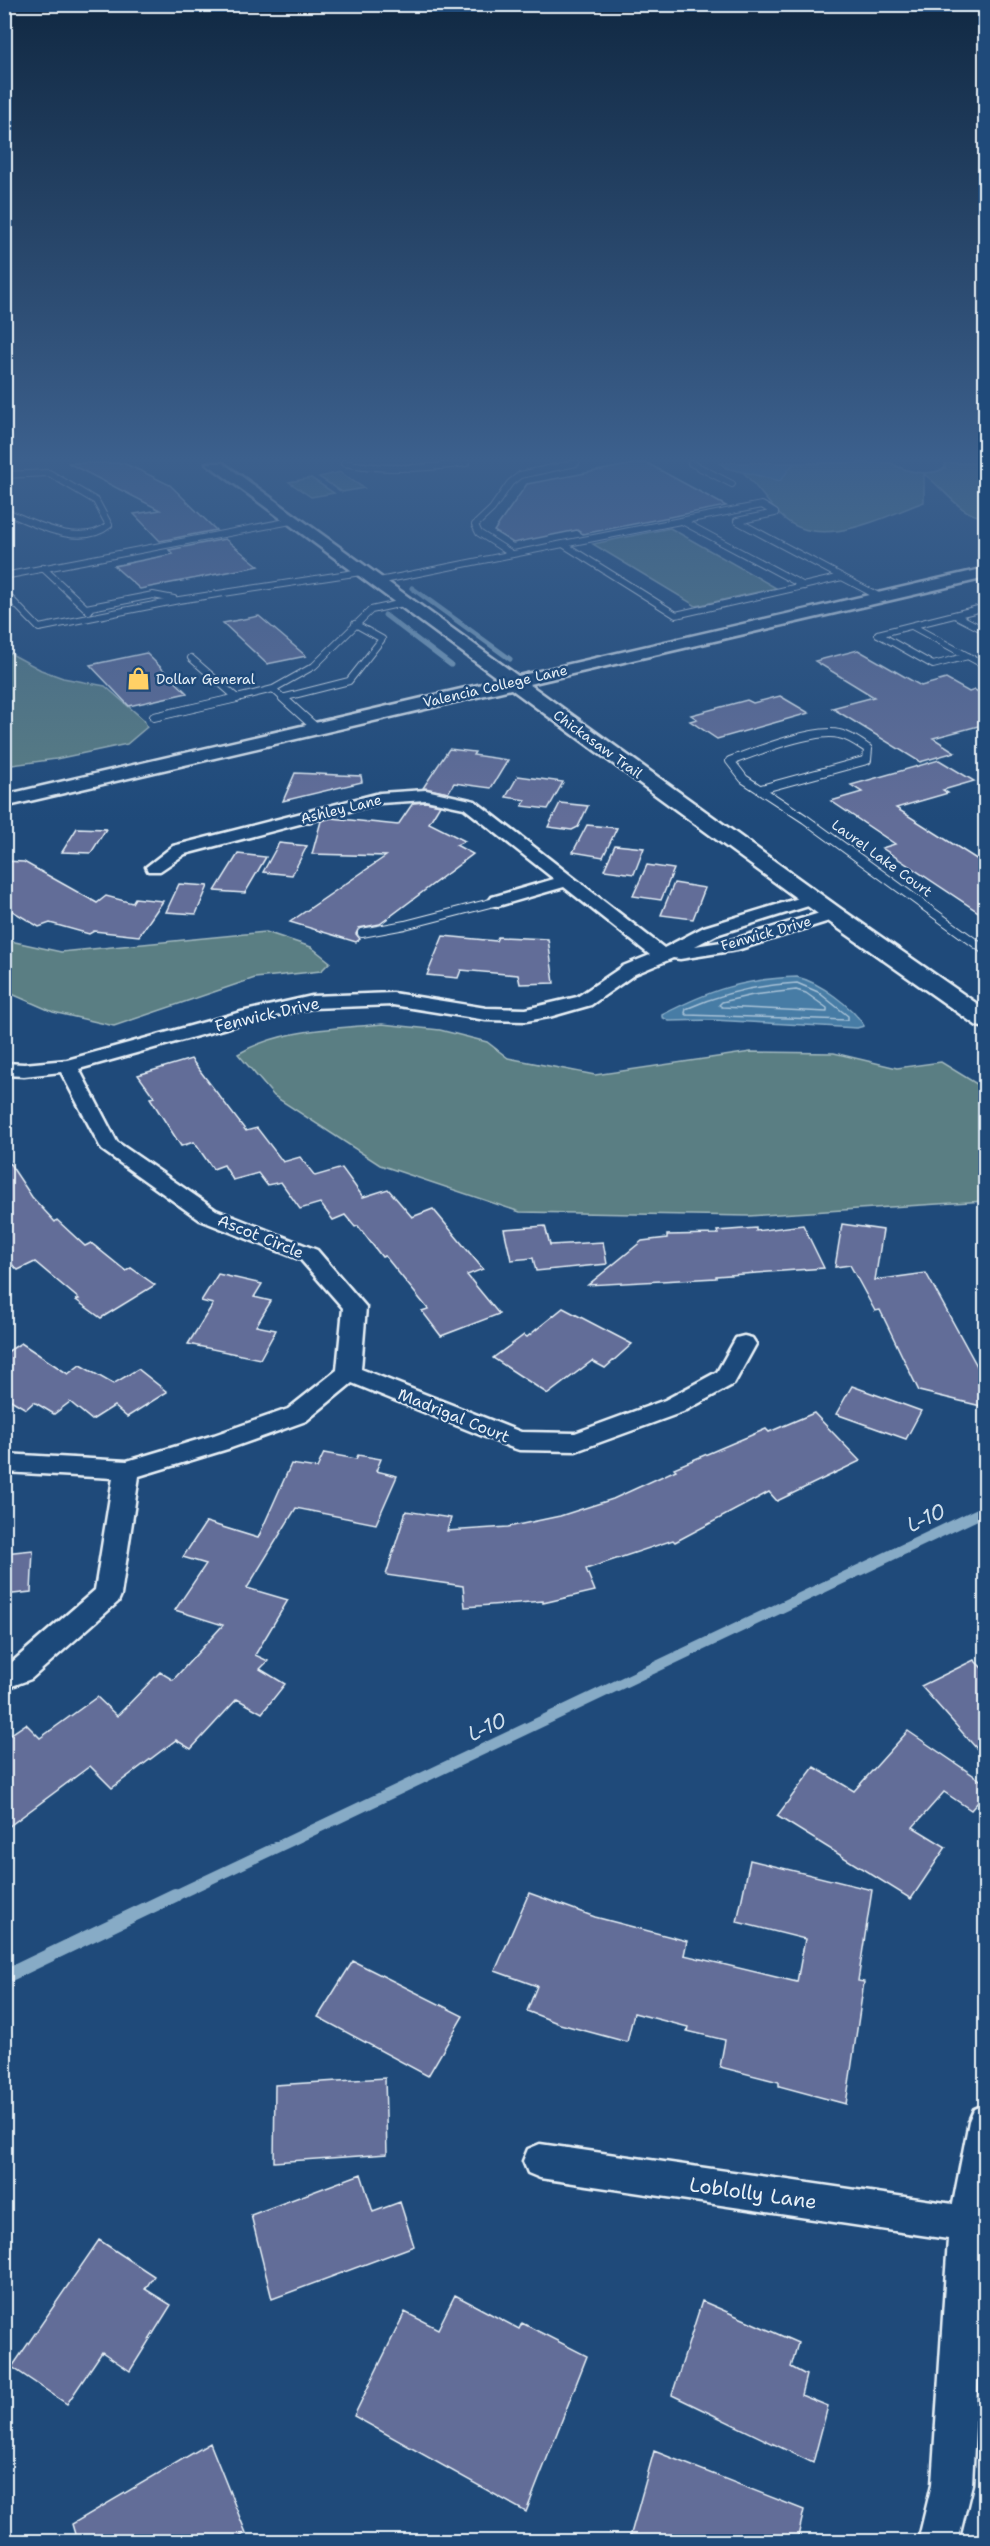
<svg xmlns="http://www.w3.org/2000/svg" width="990" height="2546" font-family="'Shantell Sans',sans-serif">
  <style>
    .green { fill: #5a7e83; stroke: #a1b8be; stroke-width: 1.5 }
    .water { fill: #477ca5; stroke: #87abc6; stroke-width: 1.5 }
    .lines { fill: none; stroke-linecap: round; stroke-linejoin: round }
    .shore { stroke: #a8c2d7; stroke-width: 1.5 }
    .stream-far2 { stroke: #87abc6; stroke-width: 5 }
    .stream-far1 { stroke: #87abc6; stroke-width: 11 }
    .stream { stroke: #87abc6; stroke-width: 14 }
    .building { fill: #626d98; stroke: #e8f1f8; stroke-width: 1.5 }
    .service-far1-casing { stroke: #e8f1f8; stroke-width: 8 }
    .service-casing { stroke: #e8f1f8; stroke-width: 10 }
    .minor-casing { stroke: #e8f1f8; stroke-width: 5 }
    .tertiary-casing { stroke: #e8f1f8; stroke-width: 5 }
    .service-far1 { stroke: #1f4a7a; stroke-width: 6 }
    .service { stroke: #1f4a7a; stroke-width: 8 }
    .minor { fill: #1f4a7a; fill-rule: evenodd }
    .tertiary { fill: #1f4a7a; fill-rule: evenodd }
    .labels { text-anchor: middle; stroke-width: 5; stroke-linejoin: round; paint-order: stroke }
    .far-poi-label { font-size: 14px; fill: #e8f1f8; stroke: #1f4a7a; text-anchor: start }
    .far-street-label { font-size: 14px; fill: #e8f1f8; stroke: #1f4a7a }
    .street-label { font-size: 16px; fill: #e8f1f8; stroke: #1f4a7a }
    .near-street-label { font-size: 20px; fill: #e8f1f8; stroke: #1f4a7a }
    .near-water-label { font-size: 21px; font-style: italic; fill: #d0dfec; stroke: #1f4a7a }
  </style>
  <rect width="100%" height="100%" fill="#1f4a7a"/>
  <filter id="ink" filterUnits="userSpaceOnUse"><feTurbulence type="fractalNoise" baseFrequency=".0167" numOctaves="2"/><feDisplacementMap in="SourceGraphic" scale="12" xChannelSelector="R" yChannelSelector="G"/><feConvolveMatrix kernelMatrix="1 2 1 2 8 2 1 2 1" color-interpolation-filters="sRGB"/></filter>
  <g filter="url(#ink)">
    <path class="green" d="M734 463H891C906 472 930 477 945 468V463H985V517C960 516 944 488 924 474V502C882 517 819 553 780 515 764 499 752 479 734 463Z
      M341 472V473L364 488 342 492 319 477Z
      M311 478 334 493 311 497 289 482Z
      M670 528 776 588 696 606 593 544Z
      M4 650 41 670 63 678 105 686 144 720 147 727 127 744 56 759 5 766Z
      M266 932 311 947 330 962 321 971 255 978 114 1026 53 1012 5 991V936L15 942 61 952Z
      M382 1024 440 1030 487 1042 508 1058 595 1075 751 1052 834 1053 897 1068 941 1062 985 1089V1201L749 1216 520 1212 380 1165 274 1096 238 1054C279 1029 334 1029 382 1024Z"/>
    <path class="water" d="M720 463H794L780 481 726 468Z
      M797 977C819 982 853 1007 864 1026L857 1028 713 1020 669 1021 662 1017V1015C710 990 743 979 797 977Z"/>
    <g class="lines">
      <path class="shore" d="M797 983 818 992 848 1016V1020L687 1015 685 1013 686 1009C722 993 758 985 797 983Z
        M796 990 806 993 827 1008V1012L722 1007 719 1005 722 1002 753 995Z"/>
      <path class="stream-far2" d="M412 588 510 659
        M385 615 451 665"/>
      <path class="stream-far1" d="M172 1897 986 1510"/>
      <path class="stream" d="M4 1977 175 1895"/>
    </g>
    <path class="building" d="M68 463H123L141 471 170 485 216 530 160 541 134 514 160 510Z
      M639 463H647L726 506 583 534 577 530 513 543 494 531 527 484Z
      M225 539 259 566 140 589 114 566 173 554 169 550Z
      M259 616 306 656 267 664 223 623Z
      M858 650 921 686 946 679 969 692 975 690 986 696V724L933 738 955 752 920 762 832 708 874 697 815 661Z
      M146 653 187 693 129 706 90 665Z
      M780 696 809 713 717 739 690 721 697 719 691 715 747 700 753 703Z
      M449 749 475 752 473 755 508 760 491 788 454 783 448 793 423 788Z
      M939 760 974 781 943 790 948 793 896 808 986 865V917L882 848 895 844 831 801 862 792 851 785Z
      M295 773 361 776 362 782 283 801Z
      M518 776 563 782 548 809 522 806 526 800 506 797Z
      M426 802 440 805 429 823 465 841 456 845 473 854 380 924 359 928 356 934 360 939 356 942 290 922 386 856 312 854 321 821 331 818 398 825 413 803Z
      M560 803 588 806 578 827 572 830 548 827Z
      M587 825 617 828 603 857 573 852Z
      M77 828 106 829 91 853 62 852Z
      M279 843 307 846 292 875 263 872Z
      M615 845 644 848 634 874 604 870Z
      M238 854 266 857 245 893 215 891Z
      M4 861 24 862 97 903 106 896 132 903 135 898 163 901 139 936 94 931 89 934 50 923 39 927 4 906Z
      M647 865 674 869 661 900 633 896Z
      M674 883 705 888 693 919 661 915Z
      M179 884 208 886 196 914 166 912Z
      M443 936 496 941 498 937 548 939 554 983 520 984 518 975 461 970 458 978 427 975Z
      M191 1059 246 1131 257 1128 283 1162 300 1157 315 1176 342 1168 363 1197 388 1189 412 1217 433 1209 483 1269 467 1275 499 1314 441 1336 422 1311 428 1309 385 1256 382 1257 358 1226 355 1227 345 1215 333 1220 320 1203 300 1209 281 1182 267 1185 258 1173 233 1180 224 1165 213 1169 194 1142 181 1146 150 1098 154 1097 138 1075Z
      M4 1155 32 1197 55 1222 57 1220 85 1246 91 1243 126 1271 131 1268 155 1285 101 1318 76 1300 79 1299 35 1262 18 1270 4 1257Z
      M842 1224 883 1230 875 1280 926 1273 982 1375 986 1376 981 1406 919 1391 880 1310 875 1311 850 1265 835 1267Z
      M803 1225 824 1268 716 1276V1278L588 1285 642 1241 667 1238V1235L718 1234 717 1231 756 1228V1231Z
      M545 1226 550 1245 603 1242 607 1264 536 1271 533 1258 511 1260 504 1229Z
      M218 1274 262 1284 254 1297 271 1301 256 1326 276 1330 260 1359 188 1344 213 1304 201 1301Z
      M563 1308 632 1344 605 1368 592 1361 548 1394 493 1358 524 1335 527 1337Z
      M21 1343 68 1374 80 1365 113 1384 138 1369 167 1392 127 1417 114 1406 92 1420 70 1402 54 1414 34 1402 26 1409 4 1396V1354Z
      M852 1386 921 1411 906 1439 836 1414Z
      M814 1413 860 1461 777 1501 769 1492 675 1542 673 1540 586 1569 595 1591 543 1603V1601L465 1607 463 1586 386 1575 406 1511 451 1518 447 1531 508 1527 560 1516 613 1499 676 1470 674 1468 766 1429 769 1432Z
      M324 1453 356 1459 358 1455 381 1459 376 1471 397 1476 376 1524 296 1508 247 1588 288 1600 255 1655 268 1661 260 1669 285 1684 262 1713 237 1699 191 1749 176 1740 112 1788 90 1766 4 1830V1739L26 1724 40 1738 97 1697 117 1716 160 1672 173 1680 223 1625 175 1610 206 1564 183 1557 206 1522 258 1538 291 1464 317 1468Z
      M33 1550 31 1592 4 1595V1553Z
      M974 1660 986 1672V1759L921 1686Z
      M908 1731 986 1784V1793L971 1810 944 1792 913 1827 946 1847 911 1899 777 1816 814 1767 854 1791Z
      M750 1860 872 1890 858 1981 864 1982 846 2104 779 2086V2082L720 2067 725 2040 687 2031 688 2027 634 2013 627 2042 560 2024 527 2011 537 1986 495 1971 529 1893 595 1917 687 1941 684 1955 797 1982 805 1939 737 1922Z
      M353 1961 463 2016 428 2076 318 2017Z
      M385 2078 387 2154 274 2162 275 2085Z
      M361 2174 373 2212 400 2202 414 2246 272 2299 251 2215Z
      M99 2240 154 2276 145 2289 171 2305 130 2371 102 2352 67 2404 12 2367Z
      M455 2295 519 2329 522 2323 587 2356 526 2512 354 2416 405 2312 438 2329Z
      M702 2301 798 2343 791 2367 806 2375 801 2395 828 2406 813 2463 672 2395Z
      M210 2443 246 2533 232 2541H77L72 2524Z
      M654 2451 804 2510 797 2541H629Z"/>
    <g class="lines">
      <defs>
        <path id="service-far1" d="M344 463C385 471 425 469 466 463
          M691 463 732 484
          M4 475 49 473 96 501 109 525C80 549 34 523 4 511
          M682 521 804 586
          M563 544 762 505 775 513 737 521 842 577
          M512 554 479 533 475 525 492 509 510 483 520 475 576 463
          M43 568 89 611
          M4 576 291 521
          M374 582 563 544 676 615 842 577 880 597
          M4 592 39 628 179 600 361 572
          M86 608 153 595 174 599
          M955 615 986 631
          M912 626 986 666
          M878 634 986 607
          M878 634 933 665 968 656
          M191 658 237 698 273 689
          M282 698 349 681 382 639 355 624
          M232 699 237 698
          M284 699 273 689 314 666 371 610 403 603"/>
        <path id="service" d="M283 698 316 728
          M154 717 237 698
          M761 789 867 760 868 749C859 743 850 736 839 734 815 728 754 752 730 761L744 779 805 819 986 951
          M362 933 405 925 498 901"/>
        <path id="minor" d="M426 790 475 801 664 948 704 927 812 894 818 895 821 899 818 903 716 935 695 946 728 941 833 909 839 910 842 914 839 918 737 950 680 959 673 958 635 974 591 1005 549 1017 526 1021 486 1020 393 1005 312 1008 251 1021 79 1069 117 1142 216 1210 317 1250 366 1307 361 1369 521 1432 575 1433 665 1400 717 1372 736 1338 744 1336 752 1338 756 1344 734 1384 683 1412 576 1451 519 1450 510 1447 352 1383 306 1421 231 1448 139 1476 121 1595 118 1602 31 1679 4 1689V1666L11 1663 95 1590 113 1478 4 1472V1454L127 1461 214 1435 288 1409 337 1370 343 1308 301 1260 200 1220 102 1150 61 1072 24 1076 4 1075V1063L24 1064 67 1060 241 1012 312 996 393 993 486 1008 526 1009 577 997 623 966 650 955 564 887 498 906 492 905 489 901 492 897 554 879 464 808 426 800 380 803 185 854 160 871H148L146 867 173 846 380 793Z
          M986 2104V2220L972 2484 958 2542H918L932 2484 948 2239 540 2178 528 2173 523 2161 528 2149 540 2144 953 2204 969 2121 974 2109Z"/>
        <path id="tertiary" d="M206 463H223L518 676 986 568V578L529 684 841 909 986 1010V1028L977 1026 825 919 511 689 4 807V795L500 680Z"/>
      </defs>
      <use href="#service-far1" class="service-far1-casing"/>
      <use href="#service" class="service-casing"/>
      <use href="#minor" class="minor-casing"/>
      <use href="#tertiary" class="tertiary-casing"/>
      <use href="#service-far1" class="service-far1"/>
      <use href="#service" class="service"/>
      <use href="#minor" class="minor"/>
      <use href="#tertiary" class="tertiary"/>
    </g>
  </g>
  <linearGradient id="sky" x2="0" y2="1"><stop stop-color="#112943"/><stop offset="0.56" stop-color="#3c608d"/><stop offset="1" stop-color="#3c608d" stop-opacity="0"/></linearGradient>
  <rect width="990" height="820" fill="url(#sky)"/>
  <defs>
    <symbol id="shop-bare" viewBox="-9 -9 18 18"><path d="M-5-2.5h2.3a2.7 3.5 0 0 1 5.4 0H5L5.5 6h-11ZM-1.5-2.5h3a1.5 2.3 0 0 0-3 0Z" fill="#ffd166" stroke="#1f4a7a" stroke-width="2.5" paint-order="stroke"/></symbol>
  </defs>
  <g fill-rule="evenodd">
    <use href="#shop-bare" x="122" y="662" width="33" height="33"/>
  </g>
  <g class="labels">
    <g class="far-poi-label">
      <text x="156" y="684">Dollar General</text>
    </g>
    <g class="far-street-label">
      <text transform="translate(495 686) rotate(-13)" y="5">Valencia College Lane</text>
      <text transform="translate(598 744) rotate(36)" y="5">Chickasaw Trail</text>
      <text transform="translate(341 809) rotate(-14)" y="5">Ashley Lane</text>
      <text transform="translate(882 858) rotate(36)" y="5">Laurel Lake Court</text>
      <text transform="translate(766 933) rotate(-16)" y="5">Fenwick Drive</text>
    </g>
    <g class="street-label">
      <text transform="translate(267 1014) rotate(-13)" y="6">Fenwick Drive</text>
      <text transform="translate(261 1236) rotate(22)" y="6">Ascot Circle</text>
      <text transform="translate(454 1415) rotate(22)" y="6">Madrigal Court</text>
    </g>
    <g class="near-street-label">
      <text transform="translate(753 2193) rotate(8)" y="7">Loblolly Lane</text>
    </g>
    <g class="near-water-label">
      <text transform="translate(926 1518) rotate(-25)" y="7">L-10</text>
      <text transform="translate(487 1727) rotate(-25)" y="7">L-10</text>
    </g>
  </g>
  <rect width="990" height="2546" fill="none" stroke="#1f4a7a" stroke-width="24"/>
  <rect x="12" y="12" width="966" height="2522" fill="none" stroke="#e8f1f8" stroke-width="2" filter="url(#ink)"/>
</svg>
